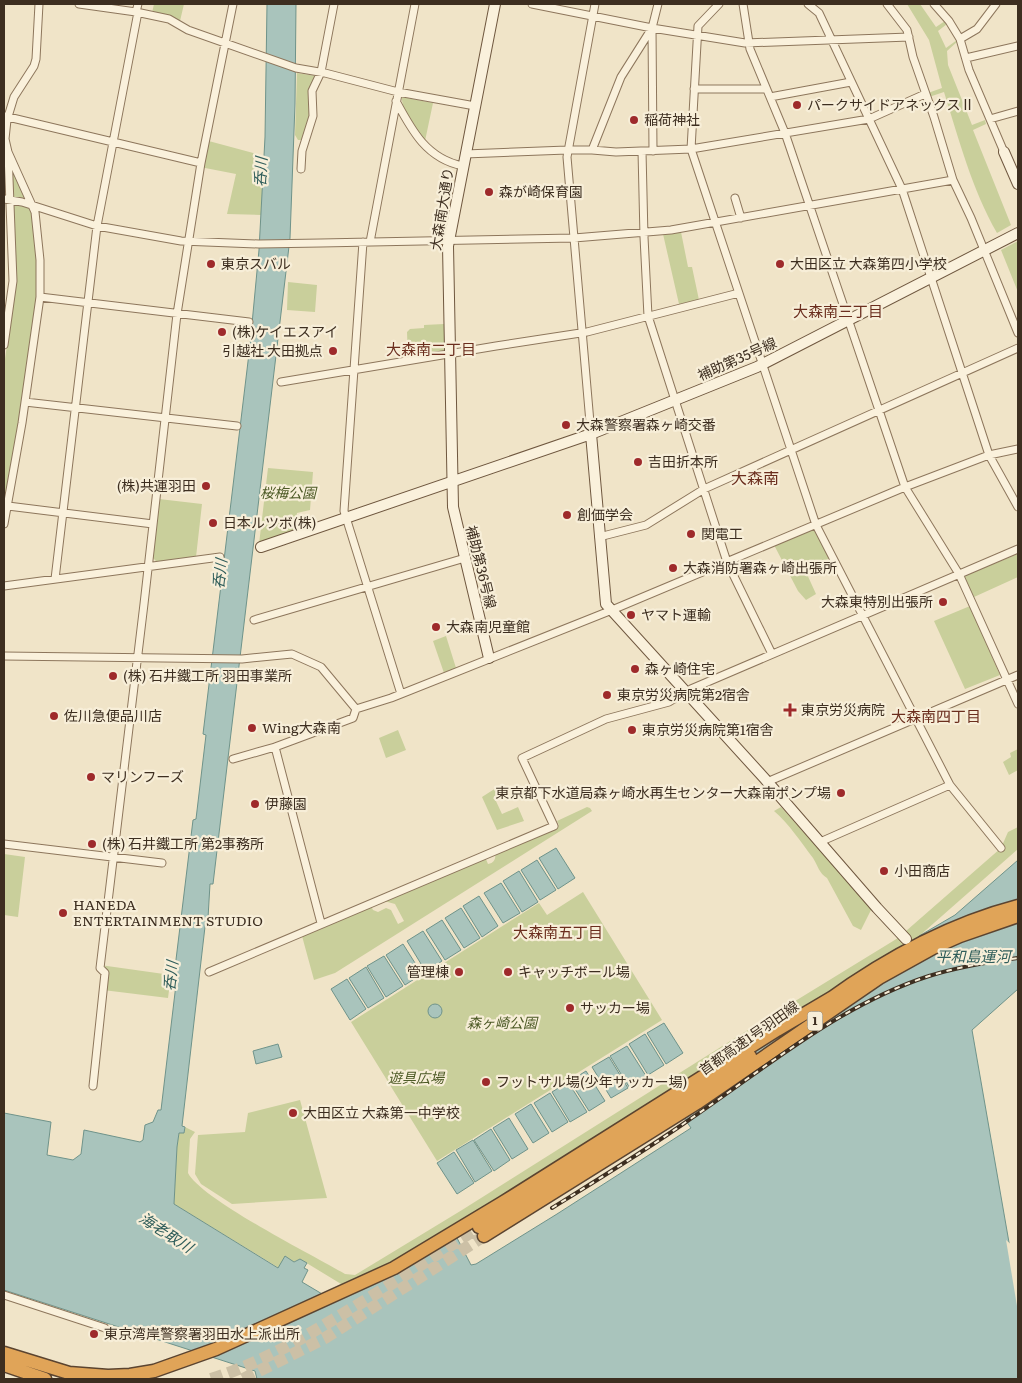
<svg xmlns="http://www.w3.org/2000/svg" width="1022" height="1383" font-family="Literata,'Noto Sans JP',serif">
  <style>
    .green { fill: #c9cf9b }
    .water { fill: #a9c4bc; stroke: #6f938a }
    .pier { fill: #f0e4c8 }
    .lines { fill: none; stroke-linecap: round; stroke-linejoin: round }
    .highway-tunnel { stroke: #ccc0a6; stroke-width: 12; stroke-dasharray: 12 6; stroke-linecap: butt }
    .street-casing { stroke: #8d765c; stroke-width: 9 }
    .secondary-casing { stroke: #6f573f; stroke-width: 12 }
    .highway-casing { stroke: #5b4430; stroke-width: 15 }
    .street { stroke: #faf1dc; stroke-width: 7 }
    .secondary { stroke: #faf1dc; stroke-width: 10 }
    .highway { stroke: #e0a458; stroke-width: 12 }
    .rail-casing { stroke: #3d2e20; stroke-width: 4 }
    .rail { stroke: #f7eed8; stroke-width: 2; stroke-dasharray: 5.5; stroke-linecap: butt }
    .poi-dot { fill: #9e2a2b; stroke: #f7eed8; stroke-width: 2 }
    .labels { text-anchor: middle; stroke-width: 4.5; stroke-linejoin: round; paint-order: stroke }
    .shield { fill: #f7eed8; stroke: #756857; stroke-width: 1 }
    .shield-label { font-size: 12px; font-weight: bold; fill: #3d2e20 }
    .poi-label { font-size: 14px; fill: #3d2e20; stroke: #f7eed8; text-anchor: start }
    .street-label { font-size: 14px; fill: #3d2e20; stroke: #f7eed8 }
    .park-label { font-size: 14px; font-style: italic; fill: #4d5a26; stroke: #f7eed8 }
    .water-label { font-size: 15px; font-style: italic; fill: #2f5d5a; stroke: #f7eed8 }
    .neighbourhood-label { font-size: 15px; fill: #6b2e1e; stroke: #f7eed8 }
    .quarter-label { font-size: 16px; fill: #6b2e1e; stroke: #f7eed8 }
  </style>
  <rect width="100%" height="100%" fill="#f0e4c8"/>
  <path class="green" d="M154 4H184L180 21 171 17 152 13Z
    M907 4H920L936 27 945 21 947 24 938 31 946 48 957 40 958 41 947 51 948 65 972 125 985 120 986 124 973 130 1011 225 997 233C972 189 959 140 944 92L929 97 928 93 942 88 929 40Z
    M297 73 316 76 310 92 309 116 302 140H298L295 135Z
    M402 97 433 103 425 141C417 131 401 111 402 97Z
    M205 140 264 156 261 215 227 214 236 174 200 167Z
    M9 160 31 206 38 260V296L26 381 4 515V366L16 281Z
    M681 232 688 267H692L699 300 679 304 663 234Z
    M1018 241V292L1001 250Z
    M288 282 317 285 315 312 287 310Z
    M444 324V351L408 358 407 332 410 329 424 328V325Z
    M268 468 313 472 310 510 297 513 296 531 259 544Z
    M159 499 202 504 196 557 157 562 152 557Z
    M816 525 833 557 807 568 806 572 816 594 806 600 798 591 773 543Z
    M1018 554V577L974 597 964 576Z
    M970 606 1000 675 965 689 934 621Z
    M446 636 456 668 444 673 433 641Z
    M398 730 406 750 386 758 379 738Z
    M1018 749V770L1009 775 1003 762 1011 757 1010 753Z
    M496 788 495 799 502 814 518 807 524 821 497 830 482 797Z
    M587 807 590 808 592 811 335 973 314 980 302 936 371 906 373 910 378 912 386 908 391 910 398 924 404 921 395 904 384 901 485 857 488 864C495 863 496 858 495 852L559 825 557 821Z
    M781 807 872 908 861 930 853 926 827 878C819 873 818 866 813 858 801 842 789 824 774 811Z
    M1018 827V849L909 945 789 1017 360 1283 346 1287 300 1259 279 1268 174 1204 177 1147 179 1133H184L185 1127 195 1132 190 1139 188 1173C201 1199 314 1256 345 1274L355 1275 462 1210 743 1033 898 938 1001 848 1008 832Z
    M4 854 25 857 18 917 4 915Z
    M583 892 662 1020 437 1161 351 1022 539 903 547 915Z
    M100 965 171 975 168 998 103 990 105 973Z
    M300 1100 327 1198 232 1204 201 1184 195 1174 198 1135 245 1132 248 1113Z"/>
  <path class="water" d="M267 4H296L295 104 290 238 213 884H210L208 918H206L182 1126 185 1127 184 1133H179L177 1147 174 1204 278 1268 285 1256 294 1262 300 1259 307 1263 304 1268 308 1270 302 1282 334 1301 456 1236 471 1265 476 1264 557 1214 691 1128 667 1093 909 945 919 936 955 915 1018 860V989L972 1030 1018 1294V1379H257L255 1371 4 1290V1113L51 1122 47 1155 73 1160 81 1154 84 1130 140 1142 143 1140 145 1125 153 1122 158 1110H161L177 976H174L193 820 196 819 206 735 203 734 250 345 259 250 265 137Z
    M556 848 575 878 558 889 539 858Z
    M537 860 556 890 540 900 521 870Z
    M519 871 538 902 522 912 503 881Z
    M501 883 520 913 503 923 484 893Z
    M479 896 498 926 482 937 463 906Z
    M461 908 480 938 464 948 445 918Z
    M442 920 461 950 445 960 426 930Z
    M423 931 442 961 426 972 407 941Z
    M403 944 422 974 405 985 386 955Z
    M384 956 403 986 386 997 367 966Z
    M366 967 384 998 368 1008 349 978Z
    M347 979 366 1009 350 1020 331 989Z
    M428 1011a7 7 0 1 1 14 0a7 7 0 1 1-14 0Z
    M664 1023 683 1053 666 1064 647 1033Z
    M645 1034 664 1065 648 1075 629 1044Z
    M278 1044 282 1057 256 1064 253 1051Z
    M627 1046 646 1076 629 1087 610 1056Z
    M609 1057 628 1088 611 1098 592 1067Z
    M586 1071 605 1101 589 1111 570 1081Z
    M568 1082 587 1112 570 1122 552 1092Z
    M550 1093 568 1122 552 1132 534 1103Z
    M531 1104 549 1133 533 1143 515 1114Z
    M509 1118 528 1149 512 1159 493 1128Z
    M491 1129 510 1160 494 1171 474 1140Z
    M473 1140 492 1171 475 1182 456 1150Z
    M454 1152 474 1183 457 1194 437 1163Z"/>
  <path class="pier" d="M1006 1240 1013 1246 1018 1279V1306H1017Z"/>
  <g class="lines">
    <path class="highway-tunnel" d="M211 1379C255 1365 295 1343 334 1319 384 1290 431 1258 479 1227
      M243 1379 325 1338 484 1236"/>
    <defs>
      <path id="street" d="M79 4 136 12 169 19 188 30 296 68 325 73 398 92 475 106
        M532 4 652 28 745 43 909 37
        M719 4 698 26 691 149 816 525 950 785 1001 848
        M743 4 750 49 785 133 905 487 959 574 1018 704
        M808 4 819 13 902 189 989 455 1018 507
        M887 4 907 30 913 57 934 117 953 180 971 218 1018 333
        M934 4 949 21 960 39 969 70 1004 152
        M136 12 138 4
        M960 39 977 29 996 4
        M966 58 1018 46
        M694 89H766
        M770 97 851 82
        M396 101C412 131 427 159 463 166
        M4 116 201 163
        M990 119 1018 111
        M592 150 621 77 652 28
        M642 151 644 237 648 316 727 562 772 654
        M653 151 652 28 658 4
        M465 154 567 150H592L616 152 691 149 869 119 925 94
        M301 169 302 151 313 116 312 91 321 72 334 4
        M735 198 741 218
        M4 199 22 202 97 226 181 241 259 244 321 243 574 238 671 230 953 180
        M363 242 344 511 401 694
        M370 242 415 4
        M40 297 249 322
        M4 345 13 281 8 153
        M281 382 496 346 587 332 739 293
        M25 402 237 426
        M591 434 567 157 595 4
        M8 506 153 524
        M4 524 22 423 40 297V260L35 212 8 152 5 139 7 120 14 97 34 66 36 59 39 4
        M599 537 646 525 704 489 1018 348
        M55 579 97 226 138 12
        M4 586 220 557
        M254 620 465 558
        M4 656 242 659 292 654 321 667 356 709
        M356 709 391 698 612 610 905 487 989 455 1018 449
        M233 759 275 747
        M767 782 1018 675
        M820 842 950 785
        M4 844 162 863
        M321 923 275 747 353 718 356 709
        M209 972 554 826 522 758 606 719 669 702 691 689 1018 549
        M93 1086 105 973 100 968 144 604 177 314 201 163 233 4
        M4 1295 105 1328"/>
      <path id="secondary" d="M1004 152 1018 184
        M591 434 606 604 765 779 877 908 906 939
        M261 547 591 434 757 367 1018 233
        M489 658 453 507 448 246 495 4"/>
      <path id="highway" d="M827 1001C885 959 949 924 1018 906
        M479 1227 619 1142 750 1056
        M484 1236 697 1103 879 978 933 948 960 936 1018 916
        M4 1353 69 1373 108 1376 130 1375 154 1371 216 1349 394 1268 502 1203 777 1030 833 997
        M4 1365 45 1379"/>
    </defs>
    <use href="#street" class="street-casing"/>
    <use href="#secondary" class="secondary-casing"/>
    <use href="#highway" class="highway-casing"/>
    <use href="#street" class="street"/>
    <use href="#secondary" class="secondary"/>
    <use href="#highway" class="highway"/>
    <defs>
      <path id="rail" d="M552 1208C597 1180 643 1152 686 1122 763 1070 839 1005 929 976 958 967 988 962 1018 958"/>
    </defs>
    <use href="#rail" class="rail-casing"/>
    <use href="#rail" class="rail"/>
  </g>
  <g class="poi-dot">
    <circle cx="797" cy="105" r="5"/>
    <circle cx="634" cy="120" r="5"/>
    <circle cx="489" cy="192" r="5"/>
    <circle cx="211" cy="264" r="5"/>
    <circle cx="780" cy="264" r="5"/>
    <circle cx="222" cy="332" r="5"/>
    <circle cx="333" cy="351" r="5"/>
    <circle cx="566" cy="425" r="5"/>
    <circle cx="638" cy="462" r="5"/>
    <circle cx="206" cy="486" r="5"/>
    <circle cx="567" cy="515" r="5"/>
    <circle cx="213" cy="523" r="5"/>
    <circle cx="691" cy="534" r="5"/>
    <circle cx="673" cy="568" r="5"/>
    <circle cx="943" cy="602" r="5"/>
    <circle cx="631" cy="615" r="5"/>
    <circle cx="436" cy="627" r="5"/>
    <circle cx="635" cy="669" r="5"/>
    <circle cx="113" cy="676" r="5"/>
    <circle cx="607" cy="695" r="5"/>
    <path d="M787.5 702.5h5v5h5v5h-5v5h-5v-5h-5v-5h5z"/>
    <circle cx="54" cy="716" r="5"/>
    <circle cx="252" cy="728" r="5"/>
    <circle cx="632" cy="730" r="5"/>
    <circle cx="91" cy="777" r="5"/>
    <circle cx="841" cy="793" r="5"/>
    <circle cx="255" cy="804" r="5"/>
    <circle cx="92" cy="844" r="5"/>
    <circle cx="884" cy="871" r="5"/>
    <circle cx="63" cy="913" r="5"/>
    <circle cx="459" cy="972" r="5"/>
    <circle cx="508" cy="972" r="5"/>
    <circle cx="570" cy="1008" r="5"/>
    <circle cx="486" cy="1082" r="5"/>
    <circle cx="293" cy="1113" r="5"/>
    <circle cx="94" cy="1334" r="5"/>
  </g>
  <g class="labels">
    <rect class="shield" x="807.5" y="1011.5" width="15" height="19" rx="4"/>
    <g class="shield-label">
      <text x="815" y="1025">1</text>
    </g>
    <g class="poi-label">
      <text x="807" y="110">パークサイドアネックスⅡ</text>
      <text x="644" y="125">稲荷神社</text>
      <text x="499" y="197">森が崎保育園</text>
      <text x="221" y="269">東京スバル</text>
      <text x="790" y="269">大田区立 大森第四小学校</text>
      <text x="232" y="337">(株)ケイエスアイ</text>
      <text x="323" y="356" text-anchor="end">引越社 大田拠点</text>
      <text x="576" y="430">大森警察署森ヶ崎交番</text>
      <text x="648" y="467">吉田折本所</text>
      <text x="196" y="491" text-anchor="end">(株)共運羽田</text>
      <text x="577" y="520">創価学会</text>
      <text x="223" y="528">日本ルツボ(株)</text>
      <text x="701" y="539">関電工</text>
      <text x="683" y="573">大森消防署森ヶ崎出張所</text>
      <text x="933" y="607" text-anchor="end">大森東特別出張所</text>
      <text x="641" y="620">ヤマト運輸</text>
      <text x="446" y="632">大森南児童館</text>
      <text x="645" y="674">森ヶ崎住宅</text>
      <text x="123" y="681">(株) 石井鐵工所 羽田事業所</text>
      <text x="617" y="700">東京労災病院第2宿舎</text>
      <text x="801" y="715">東京労災病院</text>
      <text x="64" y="721">佐川急便品川店</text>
      <text x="262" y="733">Wing大森南</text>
      <text x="642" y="735">東京労災病院第1宿舎</text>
      <text x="101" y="782">マリンフーズ</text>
      <text x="831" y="798" text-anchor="end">東京都下水道局森ヶ崎水再生センター大森南ポンプ場</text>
      <text x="265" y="809">伊藤園</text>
      <text x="102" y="849">(株) 石井鐵工所 第2事務所</text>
      <text x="894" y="876">小田商店</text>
      <text x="73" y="910">HANEDA<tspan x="73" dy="16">ENTERTAINMENT STUDIO</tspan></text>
      <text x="449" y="977" text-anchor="end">管理棟</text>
      <text x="518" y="977">キャッチボール場</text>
      <text x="580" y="1013">サッカー場</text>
      <text x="496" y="1087">フットサル場(少年サッカー場)</text>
      <text x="303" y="1118">大田区立 大森第一中学校</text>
      <text x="104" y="1339">東京湾岸警察署羽田水上派出所</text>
    </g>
    <g class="street-label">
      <text transform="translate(442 209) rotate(-81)" y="5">大森南大通り</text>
      <text transform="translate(737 359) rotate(-24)" y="5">補助第35号線</text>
      <text transform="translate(481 567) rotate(76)" y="5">補助第36号線</text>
      <text transform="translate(749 1038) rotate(-35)" y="5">首都高速1号羽田線</text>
    </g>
    <g class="park-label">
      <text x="288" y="498">桜梅公園</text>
      <text x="502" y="1028">森ヶ崎公園</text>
      <text x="416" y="1083">遊具広場</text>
    </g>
    <g class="water-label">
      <text transform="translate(261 172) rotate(-87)" y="5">呑川</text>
      <text transform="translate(220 574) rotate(-83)" y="5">呑川</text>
      <text x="973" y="962">平和島運河</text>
      <text transform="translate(171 976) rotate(-83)" y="5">呑川</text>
      <text transform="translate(166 1233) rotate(33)" y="5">海老取川</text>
    </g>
    <g class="neighbourhood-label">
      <text x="838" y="317">大森南三丁目</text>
      <text x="431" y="355">大森南二丁目</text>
      <text x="936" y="722">大森南四丁目</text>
      <text x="558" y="938">大森南五丁目</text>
    </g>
    <g class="quarter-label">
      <text x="755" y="484">大森南</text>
    </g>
  </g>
  <rect width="1022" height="1383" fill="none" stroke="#3d2e20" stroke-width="10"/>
</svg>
